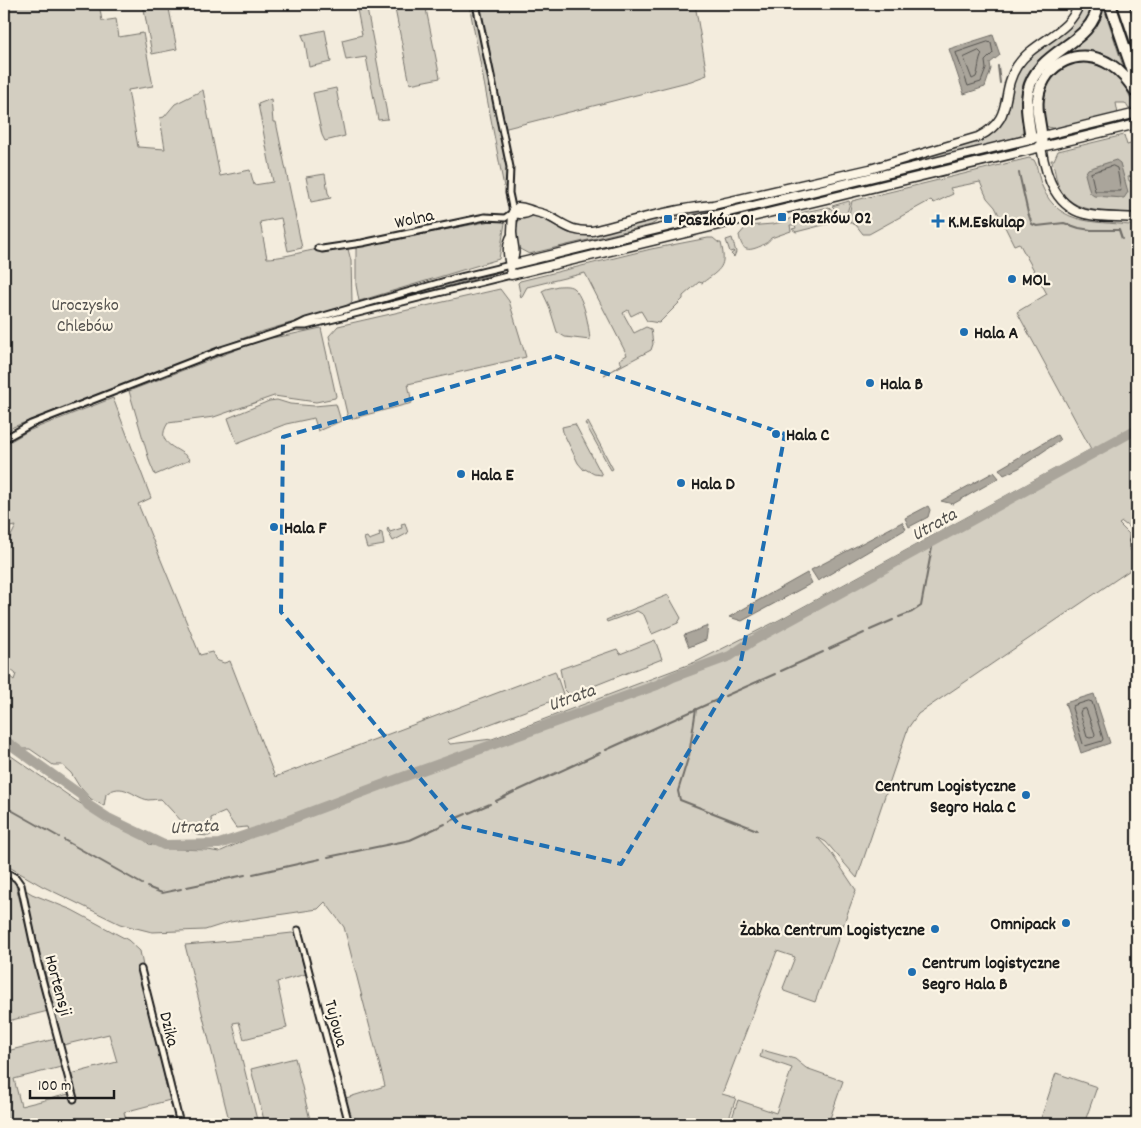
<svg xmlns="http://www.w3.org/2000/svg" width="1141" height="1128" font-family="Dekko,sans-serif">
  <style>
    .green { fill: #d3cec1; stroke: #78756e }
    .water { fill: #aaa59b; stroke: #716e68 }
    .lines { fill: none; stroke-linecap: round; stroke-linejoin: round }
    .shore { stroke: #55534f; stroke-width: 1 }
    .stream { stroke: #716e68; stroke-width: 2 }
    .river { stroke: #aaa59b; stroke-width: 10 }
    .street-casing { stroke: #1c1c1c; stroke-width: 9 }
    .secondary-casing { stroke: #1c1c1c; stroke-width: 11 }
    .highway-casing { stroke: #1c1c1c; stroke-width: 14 }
    .street { stroke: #fcf5e5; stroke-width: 5 }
    .secondary { stroke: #fcf5e5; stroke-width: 8 }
    .highway { stroke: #fcf5e5; stroke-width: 10 }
    .marked { fill: none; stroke: #1f6fb2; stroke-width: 4; stroke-dasharray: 10 6; stroke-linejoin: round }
    .poi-dot { fill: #1f6fb2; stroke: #fcf5e5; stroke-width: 2 }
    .labels { text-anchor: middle; stroke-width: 4.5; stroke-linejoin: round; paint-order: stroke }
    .poi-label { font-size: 18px; font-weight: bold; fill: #1c1c1c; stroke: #fcf5e5; text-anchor: start }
    .street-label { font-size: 18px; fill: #1c1c1c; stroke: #fcf5e5 }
    .park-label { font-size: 18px; fill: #53514e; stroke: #fcf5e5 }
    .water-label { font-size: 19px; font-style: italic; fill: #55534f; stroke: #fcf5e5 }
  </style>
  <rect width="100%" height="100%" fill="#f3ecdd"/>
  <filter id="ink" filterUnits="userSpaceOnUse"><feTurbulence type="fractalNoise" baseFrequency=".02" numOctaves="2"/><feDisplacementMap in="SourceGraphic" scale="10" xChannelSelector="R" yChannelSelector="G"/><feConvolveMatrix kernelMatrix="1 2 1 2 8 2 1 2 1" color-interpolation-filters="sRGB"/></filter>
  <g filter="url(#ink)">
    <path class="green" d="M4 4H99L102 21 116 19 119 37 143 33 153 86 128 90 138 147 165 149 160 118 164 117 175 104 203 90 220 176 250 170 254 185 273 182 258 104 271 99 273 122H276L302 248 288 251 281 218 260 222 267 258C290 258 324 243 348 249L351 261 352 302 344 307 257 333 13 427 4 434Z
      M143 4H168L177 49 152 54Z
      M356 4H366L388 119 378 120 366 57 346 60 342 40 362 35Z
      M394 4H425L440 78 410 84Z
      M469 4H474L506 157 508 176 506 187H504Z
      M478 4H695L707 75 691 81 503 129Z
      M1083 4H1094C1092 8 1091 14 1089 18 1075 43 1043 46 1027 75 1022 83 1020 96 1021 105 1022 116 1028 128 1019 137L705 214 704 212 659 220 651 225 529 254 518 248C516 239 515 229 519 220 541 208 551 227 569 233 577 236 584 236 592 235L682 213 706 211 866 172 988 137C1022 112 1002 90 1024 62 1037 45 1062 39 1075 21 1079 16 1081 10 1083 4Z
      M1101 8H1104L1124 69C1107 55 1092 49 1069 54L1068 50C1087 40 1094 27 1101 8Z
      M325 30 331 62 309 67 305 42 302 35Z
      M1087 58 1119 74 1135 107 1129 109 1125 103H1116L1118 114 1055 129 1045 126 1040 112 1046 81 1058 68Z
      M336 88 345 136 325 141 322 135 313 93Z
      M1132 118 1133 122 1048 141Z
      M1136 132H1137V175L1128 177 1129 181H1137V214C1110 210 1073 216 1059 187 1055 178 1055 167 1051 160H1054L1058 151 1124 135 1127 145 1134 143 1136 140Z
      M1028 143 1029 144 1026 146 733 218 866 184 889 176Z
      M1029 158 1034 160 1036 164C1038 171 1039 179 1042 186 1059 229 1101 220 1137 226V508L1135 509 1137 519 1130 528 1122 522 1119 524 1129 534V547L1136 561V566L918 714 908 728 857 878 826 842 817 837 830 851 856 890 815 1002 784 991 783 988 795 957 777 951 722 1094 736 1098 727 1124H352L346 1098 385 1086 344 927 325 902 318 909 230 922 205 930 152 932 120 924 42 886 4 864V751L78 802 141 837 149 844 172 849 208 850 219 852 250 838 247 827 236 828 225 812 211 818 213 833 209 836 197 835 186 826 161 799C157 799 152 800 148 800 133 797 123 781 106 794L104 806 91 799 79 786 71 773 62 765H53L30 749H23L4 734V672L14 680 16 674 4 664V544L10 538 16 526 4 528V445L28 431 113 398 151 498 138 504 200 655 212 652 216 660 224 663 230 661 275 777 555 671 563 694 560 698 447 740 450 744 492 739 698 661 779 620 1091 449 1017 312 1047 294 1019 243 1014 245 995 207 987 198 980 182 950 188 953 194 934 203 931 200 869 234H863L856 225 849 222 848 219 852 201Z
      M325 174 328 193 331 198 311 202 306 177Z
      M849 201 850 203 845 219 832 206Z
      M829 207 843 220 796 232 792 229 796 228 795 225H790L791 231 771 238C768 243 765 243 761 246 747 252 742 251 739 235L747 226 773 224 786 221 804 212Z
      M501 219 505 223 499 259 359 301 356 285V247Z
      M700 222 701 227 539 266V263L577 254 602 246Z
      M708 238H713L719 243H721C727 267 721 269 702 283L699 282 683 296V299L659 323 647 321 641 311 631 316 628 310 623 313 634 333 646 327 651 329 653 344 651 350 604 375 622 364 619 360 627 355 585 273 527 287 521 298 518 283 520 281 651 249Z
      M732 238 736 252 734 257 731 254 734 252 733 251 730 252 726 240Z
      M496 271 501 272 395 300 453 282Z
      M558 286C563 286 569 285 573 288 584 296 589 327 590 340L565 337 557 332 549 306 542 291 546 289Z
      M500 289 509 301 526 357 408 384 412 403 350 419 348 418 329 336 338 326Z
      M321 328 336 396 335 398 316 402 274 396 214 417 168 423C153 446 181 447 190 460L155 475 150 463 129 391 264 339 284 336Z
      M277 400 290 404 314 406 336 404 341 421 318 431 314 418 286 424 237 443 228 418 269 401Z
      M588 422 613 469 611 470 585 423Z
      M575 424 602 475 594 474 585 469 584 470 578 463 563 432 562 427Z
      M405 523 408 533 393 541 387 530 388 528 390 532 402 528 401 524Z
      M379 532 382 533 384 545 367 548 364 538 367 537 369 540 380 536Z
      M668 595 681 618 678 623 652 634 644 615 637 611 607 622 606 620Z
      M655 640 662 659 576 693 569 694 564 689 560 669 617 649 620 654Z
      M4 872 10 876 15 882 48 1011 4 1022Z
      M24 889 32 894 72 910 128 940 140 951 143 966 138 967 170 1100 124 1112 127 1124H33L25 1123V1124H4V1039L7 1051 55 1039 61 1067 14 1079 21 1106 69 1094 71 1102 77 1099 71 1074 117 1062 109 1034 63 1045Z
      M292 933 297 935 306 974 277 982 287 1028 244 1039 239 1022 233 1023 258 1124H230L185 945 265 938V936Z
      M762 1050 795 1059 806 1068 843 1081 828 1124H730L738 1100 776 1113 792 1068 760 1057Z
      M295 1058 311 1124H265L251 1069Z
      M1056 1073 1097 1087 1084 1124H1039Z"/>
    <path class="water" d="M993 35 1000 55 990 63 991 69 985 87 964 94 949 49Z
      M1116 160 1120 163 1128 192 1124 198 1094 196 1090 193 1085 174 1088 169Z
      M1057 435 1060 440 1019 468 1004 475 999 469Z
      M994 472 999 478 953 504 941 501Z
      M928 506 930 510 928 517 909 527 905 518Z
      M902 522 906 529 818 581 811 570Z
      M807 573 812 583 742 621 729 617Z
      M708 626 706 640 689 647 684 635Z
      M1094 694 1110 743 1081 753 1065 703Z"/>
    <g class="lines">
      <path class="shore" d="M988 42 991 43 993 53 985 61 986 69 981 82 968 86 956 53Z
        M979 51 982 54C978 62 979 69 976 77L972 79 964 58Z
        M1113 166 1117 168 1121 191H1095L1091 173Z
        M1089 701 1092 702 1103 739 1102 741 1085 746 1083 744 1072 708 1073 706Z
        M1086 709 1095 734 1094 737 1090 738 1087 737 1080 713 1081 710Z"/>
      <path class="stream" d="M998 66 1000 83
        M1019 173 1028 213 1032 224 1037 226 1064 223 1079 228 1091 230H1119L1122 239
        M899 617 912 612 921 606 933 542
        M870 630 893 620
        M829 649 864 633
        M781 671 823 652
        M725 696 775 674
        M696 709 689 755 678 791 680 800 757 830
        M606 750 719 699
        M517 791 600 753
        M496 801 514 792
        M4 806 59 837
        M469 813 490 804
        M450 821 466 814
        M64 840 142 884
        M328 857 410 840 445 824
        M253 874 320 859
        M147 887 162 893 181 889
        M187 887 245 875"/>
      <path class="river" d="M4 740 81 795 88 805 108 818 164 845 219 844 273 826 403 777 657 685 673 677 730 656 754 640 836 595 1137 429"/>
      <defs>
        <path id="street" d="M318 248 322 249 362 243 485 217 505 218 513 212 509 193 510 167 476 4
          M296 326H306L511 275
          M4 439 31 424 221 350 296 326 306 321 456 278 510 265
          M1137 526 1133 541 1137 553
          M4 871 16 878 21 885 37 960 74 1099
          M298 930 349 1124
          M141 969 180 1124"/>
        <path id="secondary" d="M1041 147C1046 177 1056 210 1090 215 1106 218 1122 216 1137 218
          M513 212C519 215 525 215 531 211
          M512 235C504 248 510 261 511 275L1137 124
          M510 265C518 253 513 246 512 233 512 227 513 219 513 212L518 207C524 207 527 209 533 211 538 213 543 213 548 216 566 225 570 232 592 231 632 221 672 209 713 205L870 169 978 137C1016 118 999 94 1017 66 1034 40 1070 34 1079 4
          M510 265 1137 113"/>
        <path id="highway" d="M1110 4 1137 84
          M1123 4 1137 45
          M1031 139C1029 123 1025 108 1028 92 1037 48 1093 46 1098 4
          M1041 147C1044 130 1035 115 1038 98 1043 62 1081 45 1111 65 1122 72 1129 82 1137 93"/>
      </defs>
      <use href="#street" class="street-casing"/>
      <use href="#secondary" class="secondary-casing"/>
      <use href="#highway" class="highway-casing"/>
      <use href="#street" class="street"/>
      <use href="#secondary" class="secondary"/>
      <use href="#highway" class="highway"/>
    </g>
  </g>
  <path class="marked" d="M555 356 785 434 740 666 621 864 460 826 281 612 283 437Z"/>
  <g class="poi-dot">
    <rect x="777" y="212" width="10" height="10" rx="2.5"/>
    <rect x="663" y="214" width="10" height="10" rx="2.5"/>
    <path d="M935.5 213.5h5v5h5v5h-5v5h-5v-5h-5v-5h5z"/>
    <circle cx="1012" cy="279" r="5"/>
    <circle cx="964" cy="332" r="5"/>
    <circle cx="870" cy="383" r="5"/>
    <circle cx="776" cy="434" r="5"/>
    <circle cx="461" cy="474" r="5"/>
    <circle cx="681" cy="483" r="5"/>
    <circle cx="274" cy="527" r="5"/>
    <circle cx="1026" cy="795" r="5"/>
    <circle cx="1066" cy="923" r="5"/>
    <circle cx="935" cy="929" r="5"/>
    <circle cx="912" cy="972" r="5"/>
  </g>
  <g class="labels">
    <g class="poi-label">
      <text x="792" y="223">Paszków 02</text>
      <text x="678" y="225">Paszków 01</text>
      <text x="948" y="227">K.M.Eskulap</text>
      <text x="1022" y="285">MOL</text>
      <text x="974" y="338">Hala A</text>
      <text x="880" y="389">Hala B</text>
      <text x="786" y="440">Hala C</text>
      <text x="471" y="480">Hala E</text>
      <text x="691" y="489">Hala D</text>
      <text x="284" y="533">Hala F</text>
      <text x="1016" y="791" text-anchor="end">Centrum Logistyczne<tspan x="1016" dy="21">Segro Hala C</tspan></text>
      <text x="1056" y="929" text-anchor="end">Omnipack</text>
      <text x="925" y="935" text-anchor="end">Żabka Centrum Logistyczne</text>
      <text x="922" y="968">Centrum logistyczne<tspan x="922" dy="21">Segro Hala B</tspan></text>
    </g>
    <g class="street-label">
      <text transform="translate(414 218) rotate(-12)" y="6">Wolna</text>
      <text transform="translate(59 985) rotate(75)" y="6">Hortensji</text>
      <text transform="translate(337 1023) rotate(75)" y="6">Tujowa</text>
      <text transform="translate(170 1029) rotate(76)" y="6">Dzika</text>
    </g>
    <g class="park-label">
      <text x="85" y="310">Uroczysko<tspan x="85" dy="21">Chlebów</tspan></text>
    </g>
    <g class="water-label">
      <text transform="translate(933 523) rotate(-29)" y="7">Utrata</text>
      <text transform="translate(571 696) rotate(-20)" y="7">Utrata</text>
      <text transform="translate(194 825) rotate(-3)" y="7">Utrata</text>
    </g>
  </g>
  <rect width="1141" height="1128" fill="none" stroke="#fcf5e5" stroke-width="20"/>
  <rect x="10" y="10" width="1121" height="1108" fill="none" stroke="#1c1c1c" stroke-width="2" filter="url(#ink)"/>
  <path d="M30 1090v8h84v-8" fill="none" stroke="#1c1c1c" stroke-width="2.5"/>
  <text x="38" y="1090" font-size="15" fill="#1c1c1c" stroke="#fcf5e5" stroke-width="4" paint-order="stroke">100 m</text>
</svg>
